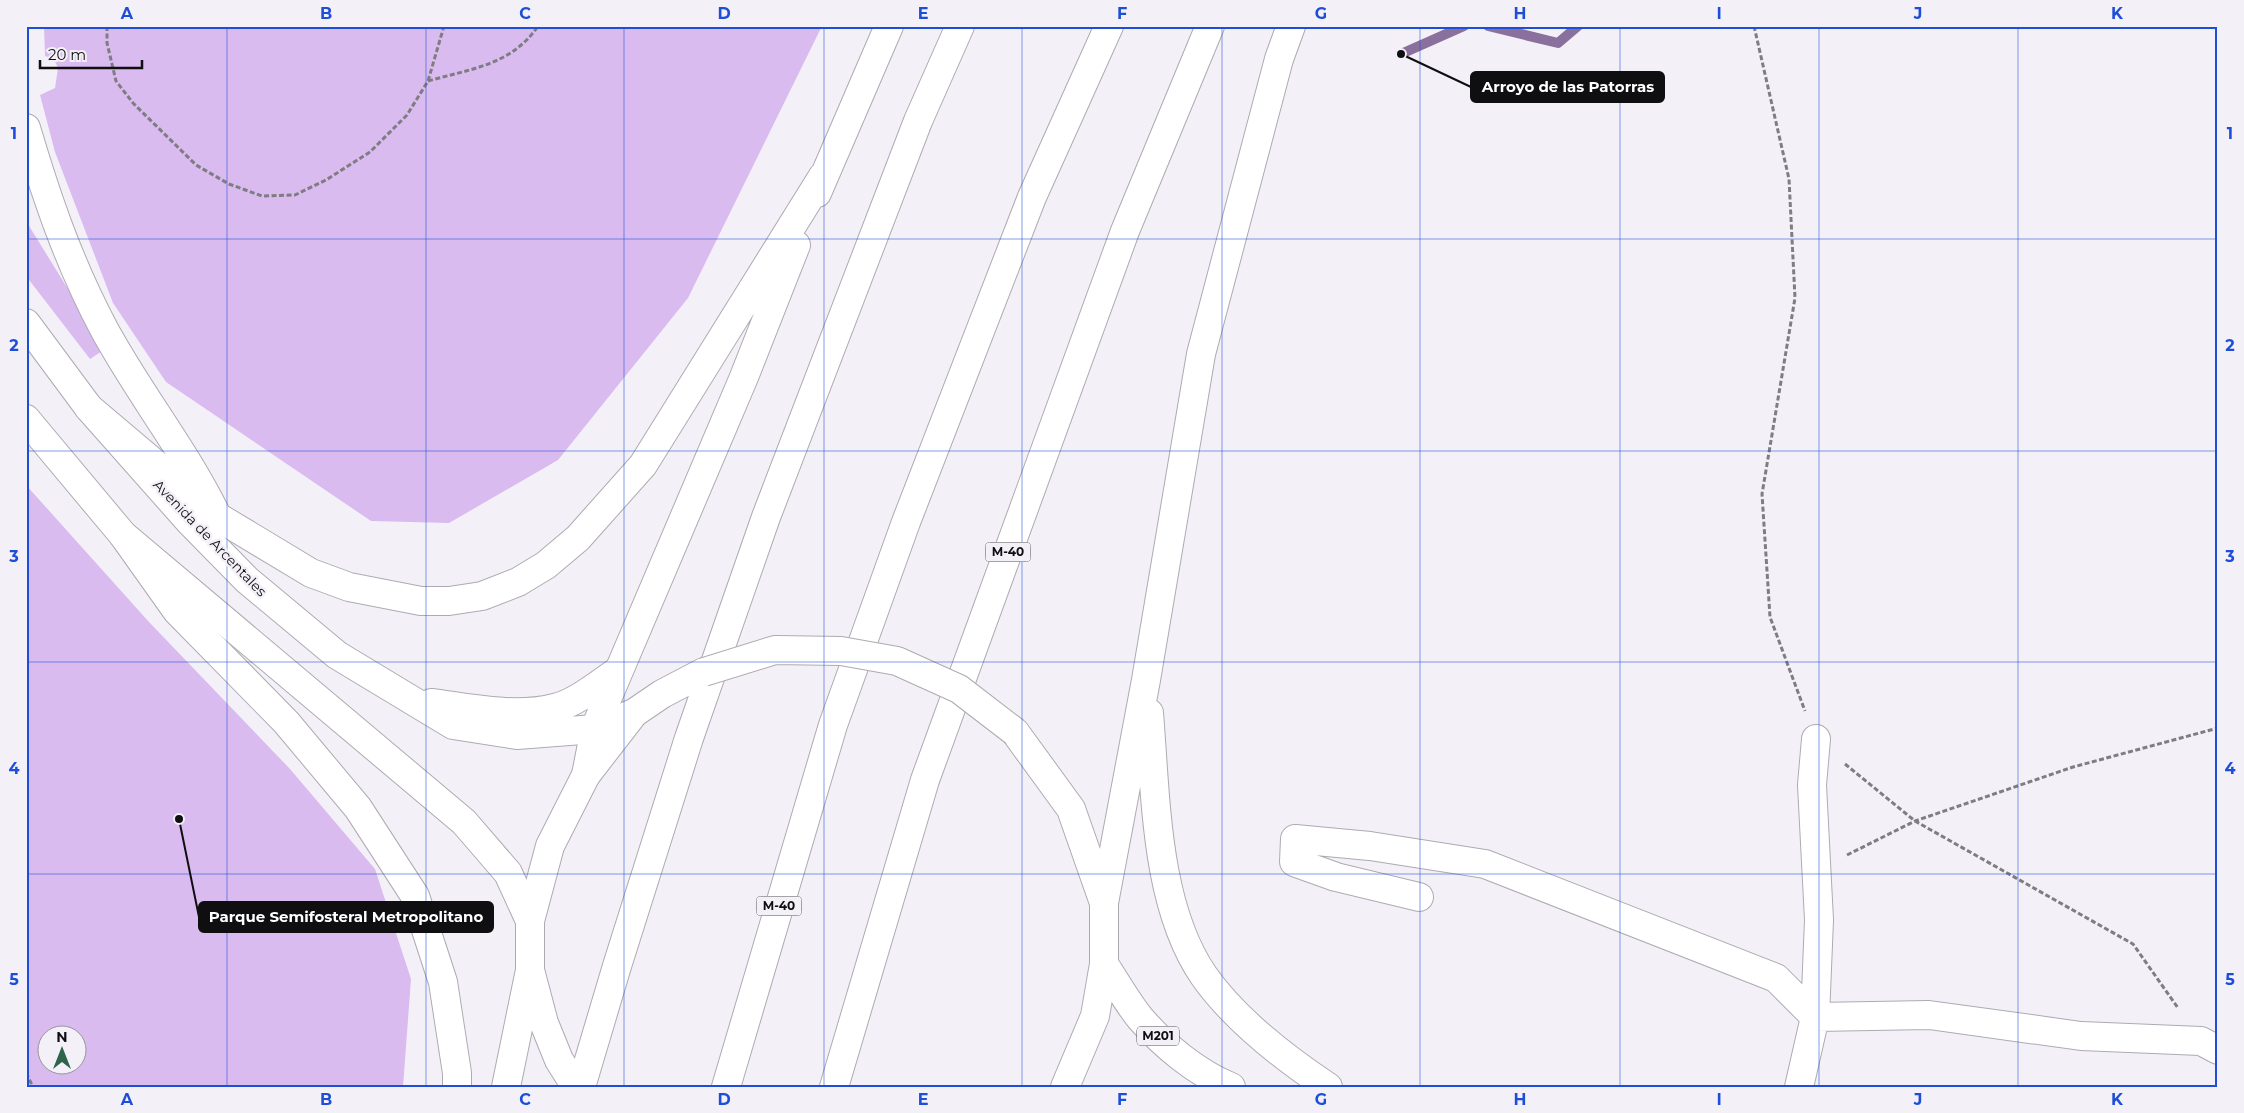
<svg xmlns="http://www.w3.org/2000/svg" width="2244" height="1113" font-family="Montserrat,sans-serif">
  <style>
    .green { fill: #d9bbf0; fill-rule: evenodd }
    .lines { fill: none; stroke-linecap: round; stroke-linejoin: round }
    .stream { stroke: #8a709d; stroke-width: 10 }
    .minor-casing { stroke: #aeaab2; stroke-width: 30 }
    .major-casing { stroke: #aeaab2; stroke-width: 30 }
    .highway-casing { stroke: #aeaab2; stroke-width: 30 }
    .path { stroke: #7f7c82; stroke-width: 3; stroke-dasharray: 5 2.5; stroke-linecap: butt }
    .minor { stroke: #fff; stroke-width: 28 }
    .major { stroke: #fff; stroke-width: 28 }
    .highway { stroke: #fff; stroke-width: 28 }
    .major-bridge-casing { stroke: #aeaab2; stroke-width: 30; stroke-linecap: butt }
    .major-bridge { stroke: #fff; stroke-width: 28 }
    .grid { fill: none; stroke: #1d4ed8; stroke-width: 1; stroke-opacity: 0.55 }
    .labels { text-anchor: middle; stroke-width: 5; stroke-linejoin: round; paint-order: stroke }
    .shield { fill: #f4f0f8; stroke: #545256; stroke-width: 1 }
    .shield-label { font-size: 12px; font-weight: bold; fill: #0f0e11 }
    .street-label { font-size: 14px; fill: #0f0e11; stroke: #f4f0f8 }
    .leader { fill: none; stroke: #0f0e11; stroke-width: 2 }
    .callout-dot { fill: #0f0e11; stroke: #f4f0f8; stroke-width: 2 }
    .callout { fill: #0f0e11; stroke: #0f0e11; stroke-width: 2 }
    .callout-label { font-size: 15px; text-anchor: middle; font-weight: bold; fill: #fff }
    .neatline { fill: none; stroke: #1d4ed8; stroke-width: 2 }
    .grid-label { font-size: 16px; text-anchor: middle; font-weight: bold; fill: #1d4ed8 }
  </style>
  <rect width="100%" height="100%" fill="#f4f0f8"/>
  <path class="green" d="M44 26H822L688 298 558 460 449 523 371 521 166 382 113 303 55 152 40 95 55 88 58 68 54 59 45 56Z
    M26 221 105 349 90 359 26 276Z
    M26 485 149 622 290 769 375 869 411 979 403 1087H26ZM48 1036H78V1066H48Z"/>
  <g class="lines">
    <path class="stream" d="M1488 26 1558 43 1578 26
      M1401 54 1464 26"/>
    <defs>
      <path id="minor" d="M26 128C47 199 69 263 104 329 138 392 184 449 216 514
        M1419 897 1336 877 1294 862 1295 839 1370 846 1485 864 1776 978 1815 1017
        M1815 1017 1819 920 1812 785 1816 739
        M1799 1087 1815 1017 1929 1015 2081 1036 2201 1041 2218 1050"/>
      <path id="major" d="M26 323 89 408 190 522 247 580 337 655 453 725 517 735 595 729 634 713
        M26 419 123 535 464 822 508 873 530 921
        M431 703C471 708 514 718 554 708 575 704 600 683 618 671
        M1015 732 1071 809 1104 903V964L1095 1016 1065 1087
        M1104 964C1116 982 1127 1002 1140 1018 1164 1046 1197 1073 1231 1087
        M576 1087 559 1060 544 1023 530 970V921L550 846 586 775 634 713 662 694 704 672"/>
      <path id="highway" d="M817 193 889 26
        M89 408 218 517 311 573 349 587 421 601H449L482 596 518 582 546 565 578 538 643 465 823 176
        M123 535 177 611 286 722 358 808 415 896 443 982 457 1073V1087
        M1149 713C1156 796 1155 905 1204 976 1235 1020 1283 1057 1328 1087
        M586 775 595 729 607 699 744 377 796 245
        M1104 903 1146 680 1201 354 1279 59 1291 26
        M506 1087 530 970
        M581 1087 617 966 689 738 766 517 918 121 960 26
        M726 1087 833 725 906 522 1032 197 1109 26
        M834 1087 925 780 1125 231 1210 26"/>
    </defs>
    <use href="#minor" class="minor-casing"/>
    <use href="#major" class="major-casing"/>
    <use href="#highway" class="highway-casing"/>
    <path class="path" d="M107 26V43L116 81 133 103 196 165 229 184 262 196 295 195 326 180 370 152 407 115 428 81 444 26
      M1754 26 1789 179 1795 298 1762 494 1770 617 1805 711
      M428 81C470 69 512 65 538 26
      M1845 764 1915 821 2133 944 2178 1008
      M1847 855 1915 821 2073 767 2218 728
      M26 1073 33 1087"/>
    <use href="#minor" class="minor"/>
    <use href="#major" class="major"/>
    <use href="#highway" class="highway"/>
    <defs>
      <path id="major-bridge" d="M704 672 775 650 841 651 897 661 959 689 1015 732"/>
    </defs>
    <use href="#major-bridge" class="major-bridge-casing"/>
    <use href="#major-bridge" class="major-bridge"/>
  </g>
  <path class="grid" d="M227 26V1087M426 26V1087M624 26V1087M824 26V1087M1022 26V1087M1222 26V1087M1420 26V1087M1620 26V1087M1819 26V1087M2018 26V1087M26 239H2218M26 451H2218M26 662H2218M26 874H2218"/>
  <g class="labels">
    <g class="shield">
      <rect x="985.5" y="542.5" width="45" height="19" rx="4"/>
      <rect x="756.5" y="896.5" width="45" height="19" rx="4"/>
      <rect x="1137" y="1026.5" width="42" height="19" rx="4"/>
    </g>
    <g class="shield-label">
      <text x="1008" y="556">M-40</text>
      <text x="779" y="910">M-40</text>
      <text x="1158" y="1040">M201</text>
    </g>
    <g class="street-label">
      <text transform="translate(210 538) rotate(46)" y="5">Avenida de Arcentales</text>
    </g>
  </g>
  <path class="leader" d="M1401 54L1471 87M179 819L199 917"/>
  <g class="callout-dot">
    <circle cx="1401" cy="54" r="5"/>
    <circle cx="179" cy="819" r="5"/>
  </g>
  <g class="callout">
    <rect x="1471" y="72" width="193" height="30" rx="5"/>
    <rect x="199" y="902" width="294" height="30" rx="5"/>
  </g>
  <g class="callout-label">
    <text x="1568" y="92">Arroyo de las Patorras</text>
    <text x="346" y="922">Parque Semifosteral Metropolitano</text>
  </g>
  <rect width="2244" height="1113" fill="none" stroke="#f4f0f8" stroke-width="55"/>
  <g transform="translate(62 1050)"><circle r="24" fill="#f4f0f8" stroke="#98969c"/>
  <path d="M0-4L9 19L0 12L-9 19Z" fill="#2f644a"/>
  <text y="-8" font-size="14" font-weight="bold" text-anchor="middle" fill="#0f0e11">N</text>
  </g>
  <path d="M40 60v8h102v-8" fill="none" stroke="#0f0e11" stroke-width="2.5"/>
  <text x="48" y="60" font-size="15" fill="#0f0e11" stroke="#f4f0f8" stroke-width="4" paint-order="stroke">20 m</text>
  <rect x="28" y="28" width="2188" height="1058" class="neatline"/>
  <g class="grid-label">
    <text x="127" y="19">A</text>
    <text x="326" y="19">B</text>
    <text x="525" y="19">C</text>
    <text x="724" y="19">D</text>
    <text x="923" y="19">E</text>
    <text x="1122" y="19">F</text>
    <text x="1321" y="19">G</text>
    <text x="1520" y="19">H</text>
    <text x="1719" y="19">I</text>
    <text x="1918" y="19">J</text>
    <text x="2117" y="19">K</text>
    <text x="14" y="139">1</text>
    <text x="2230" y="139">1</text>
    <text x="14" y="351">2</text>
    <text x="2230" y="351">2</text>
    <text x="14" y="562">3</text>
    <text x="2230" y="562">3</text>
    <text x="14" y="774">4</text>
    <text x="2230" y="774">4</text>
    <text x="14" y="985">5</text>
    <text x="2230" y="985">5</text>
    <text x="127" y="1105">A</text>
    <text x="326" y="1105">B</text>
    <text x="525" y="1105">C</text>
    <text x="724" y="1105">D</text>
    <text x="923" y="1105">E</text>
    <text x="1122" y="1105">F</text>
    <text x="1321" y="1105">G</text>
    <text x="1520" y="1105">H</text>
    <text x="1719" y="1105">I</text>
    <text x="1918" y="1105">J</text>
    <text x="2117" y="1105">K</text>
  </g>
</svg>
